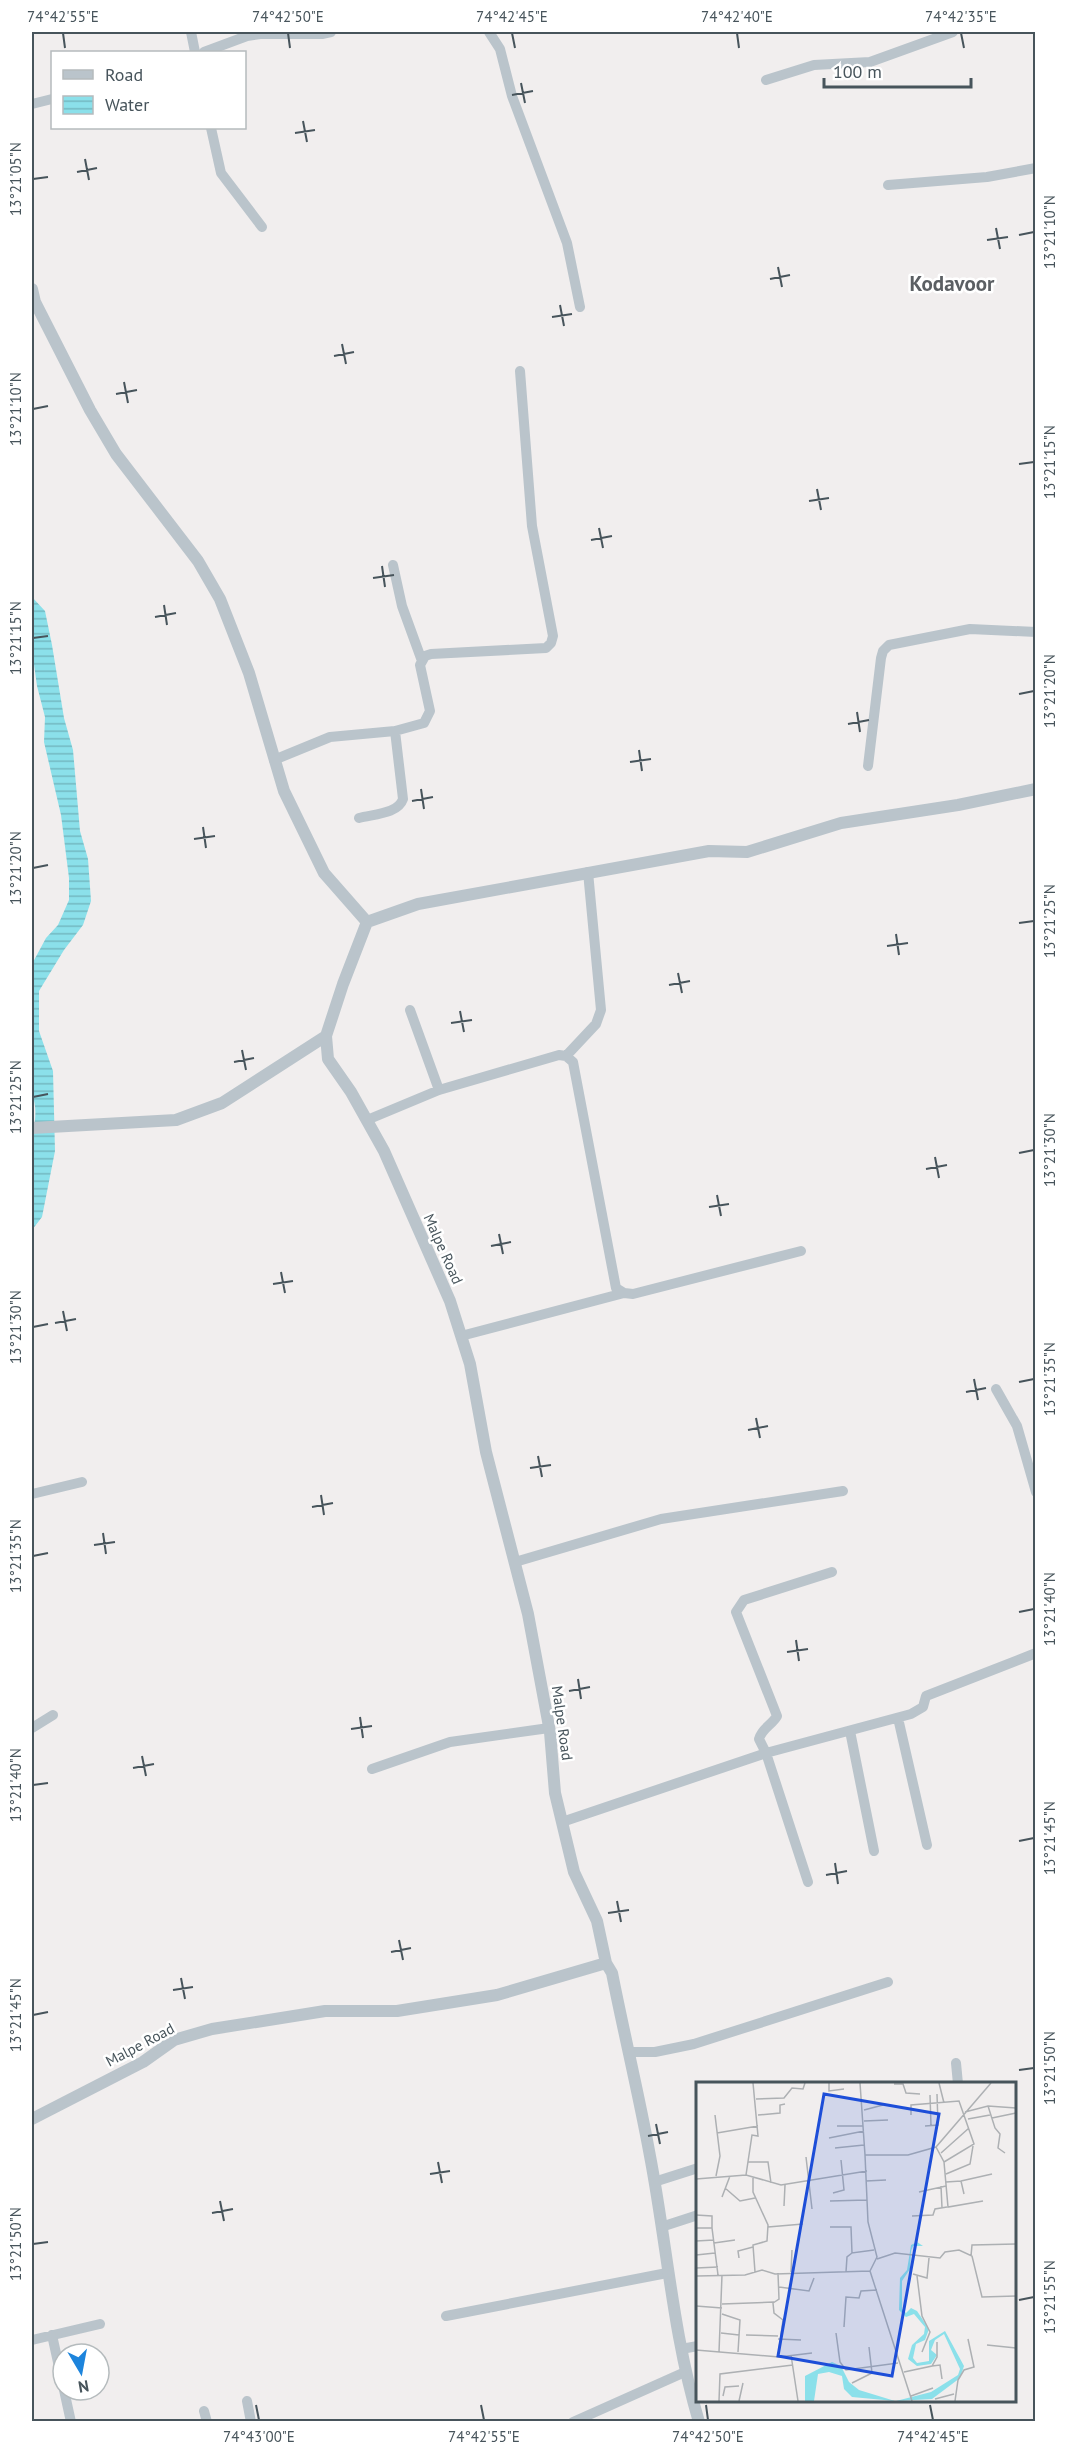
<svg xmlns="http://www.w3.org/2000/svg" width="1067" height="2453" font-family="'PT Sans',sans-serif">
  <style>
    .water { fill: url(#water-rules) }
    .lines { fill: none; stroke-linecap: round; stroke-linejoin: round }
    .minor { stroke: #bac4cb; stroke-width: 10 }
    .tertiary { stroke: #bac4cb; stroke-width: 12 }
    .ticks { fill: none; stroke: #47545b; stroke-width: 2 }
    .labels { text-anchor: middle; stroke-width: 5; stroke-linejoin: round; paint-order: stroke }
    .street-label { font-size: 15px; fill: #47545b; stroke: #fff }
    .district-label { font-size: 21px; font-weight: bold; fill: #5b5f63; stroke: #fff }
    .inset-road { fill: none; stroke: #adb0b3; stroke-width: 1.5 }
    .view { fill: #1d4ed8; fill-opacity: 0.15; stroke: #1d4ed8; stroke-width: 3 }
    .inset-edge { fill: none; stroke: #47545b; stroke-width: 3 }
    .neatline { fill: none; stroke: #47545b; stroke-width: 2 }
    .ticks-label { font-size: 15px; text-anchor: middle; fill: #47545b }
  </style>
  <defs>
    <pattern id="water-rules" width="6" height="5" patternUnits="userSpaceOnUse" patternTransform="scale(1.5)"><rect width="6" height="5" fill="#8be0ea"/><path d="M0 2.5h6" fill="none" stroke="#73b8c1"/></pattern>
  </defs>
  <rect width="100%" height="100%" fill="#f1eeee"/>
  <path class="water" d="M32 597 45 611 52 645 64 718 73 750 80 831 88 859 91 901 83 925 64 950 39 991V1031L53 1071 55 1151 42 1217 32 1230V1134C36 1120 37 1108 32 1093V964L46 938 58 925 69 900V878L61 815 44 742 45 717 37 686 32 650Z"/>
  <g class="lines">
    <path class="minor" d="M191 32 195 52
      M489 32 500 49 512 96 567 243 580 307
      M204 52 247 36 260 34H322L331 32
      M766 80 814 65 870 62 953 32
      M32 104 52 99
      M211 128 221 173 262 227
      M888 185 987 177 1036 168
      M393 565 402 606 422 661
      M274 760 330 737 395 731 424 723 430 711 420 665 425 656 431 654 546 648 551 643 553 636 532 526 520 371
      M868 766 881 658 883 651 889 645 970 629 1036 632
      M359 818C374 814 398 814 403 799L395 731
      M410 1010 439 1090
      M566 1056 596 1024 601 1010 588 872
      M367 1120 439 1090 559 1055 566 1056 573 1062 616 1288 624 1293 633 1294 801 1251
      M461 1336 624 1293
      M996 1389 1017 1426 1036 1492
      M32 1494 82 1482
      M515 1562 661 1519 843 1491
      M898 1718 927 1845
      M32 1728 53 1715
      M850 1731 874 1851
      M372 1769 450 1742 549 1728
      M562 1822 766 1753 911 1714 923 1707 926 1696 1036 1653
      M808 1882 766 1753 759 1739C762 1728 772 1725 777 1716L736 1612 744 1600 832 1572
      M628 2052H655L694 2044 888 1982
      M956 2063 958 2084
      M654 2182 698 2168
      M661 2227 698 2215
      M446 2316 667 2273
      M52 2335 63 2385
      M32 2340 100 2324
      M681 2349 698 2346
      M64 2390 71 2422
      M247 2401 251 2422
      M204 2411 207 2422
      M573 2422 685 2372"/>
    <path class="tertiary" d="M32 289 35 302 90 410 116 454 198 561 220 599 249 673 284 791 324 873 367 922
      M367 922 418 904 709 851 747 852 841 823 958 805 1036 789
      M32 1128 176 1120 222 1103 326 1036
      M606 1963 612 1973C624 2034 639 2095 650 2156 667 2245 673 2335 699 2422
      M32 2119 143 2062 174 2040 212 2029 325 2011H397L497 1995 606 1963 597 1921 574 1872 555 1793 550 1732 528 1614 486 1452 470 1364 450 1301 384 1151 351 1092 328 1059 326 1036 343 984 367 922"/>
  </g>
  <path class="ticks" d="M63 33 65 48M288 33 290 48M512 33 515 48M737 33 739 48M961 33 964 48M521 83 525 103M512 95 533 91M303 121 307 142M295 133 315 130M85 159 89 180M77 172 97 168M33 179 48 177M996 228 1000 249M1019 235 1034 232M987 240 1008 237M778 267 782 287M770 279 790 275M560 305 564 326M552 317 572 314M342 344 346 364M334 356 354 352M124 382 128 403M116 394 137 390M33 409 48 406M1019 464 1034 462M817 489 821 510M809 501 829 498M599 528 603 548M591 540 612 536M382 566 385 587M373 578 394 575M164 605 167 625M155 617 176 613M33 638 48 636M1019 694 1034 691M857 712 860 732M848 724 869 720M639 750 642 771M630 762 651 759M421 789 424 809M412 801 433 797M203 827 206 848M194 839 215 836M33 868 48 865M1019 923 1034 921M896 934 899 955M887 946 908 943M678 973 682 993M669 985 690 981M460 1011 464 1032M451 1023 472 1020M242 1050 246 1070M234 1062 254 1058M33 1097 48 1094M1019 1153 1034 1150M935 1157 939 1178M926 1169 947 1165M717 1195 721 1216M709 1207 729 1204M499 1234 503 1254M491 1246 511 1242M281 1272 285 1293M273 1284 293 1281M63 1311 67 1331M55 1323 76 1319M33 1327 48 1324M974 1379 978 1400M1019 1382 1034 1379M966 1392 986 1388M756 1418 760 1438M748 1430 768 1426M538 1456 542 1477M530 1468 551 1465M321 1495 324 1515M312 1507 333 1503M103 1533 106 1554M94 1545 115 1542M33 1556 48 1553M1019 1612 1034 1609M796 1640 799 1661M787 1652 808 1649M578 1679 581 1699M569 1691 590 1687M360 1717 363 1738M351 1729 372 1726M142 1756 146 1776M133 1768 154 1764M33 1785 48 1783M1019 1841 1034 1838M835 1863 838 1884M826 1875 847 1871M617 1901 621 1922M608 1913 629 1910M399 1940 403 1960M391 1952 411 1948M181 1978 185 1999M173 1990 193 1987M33 2015 48 2012M1019 2070 1034 2068M656 2124 660 2144M648 2136 668 2132M438 2162 442 2183M430 2174 450 2171M220 2201 224 2221M212 2213 233 2209M33 2244 48 2242M1019 2300 1034 2297M256 2405 259 2420M481 2405 484 2420M706 2405 708 2420M930 2405 933 2420"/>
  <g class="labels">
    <g class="street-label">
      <text transform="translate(443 1249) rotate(66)" y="5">Malpe Road</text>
      <text transform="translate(562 1723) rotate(82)" y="5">Malpe Road</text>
      <text transform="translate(140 2045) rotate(-28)" y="5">Malpe Road</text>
    </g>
    <g class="district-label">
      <text x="952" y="291">Kodavoor</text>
    </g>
  </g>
  <g transform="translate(696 2082)">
    <rect width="320" height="320" fill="#f1eeee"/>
    <path d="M221 160 227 164H217L215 169 214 187 206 199V227L210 231 215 226 221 229 233 247 229 258 220 262 217 276 221 281 233 279V259L249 249 268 284 264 296 236 317 200 319 235 310 262 293 264 287 248 252 239 258 235 268 241 273 235 282 221 284 212 277 216 263 228 252 229 245 218 232 210 235 203 228 204 196 211 188 215 163ZM136 280 145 284 153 300 163 308 199 319 156 315 148 307 146 294 133 290 122 292 118 319H109V294Z" fill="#8be0ea"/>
    <path class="inset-road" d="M133 1V9L148 7M164 1 169 73M243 1 248 21M198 2H207L210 11 224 12M234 13 235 44M60 17 88 16 96 6 107 7 109 1M292 24 299 46 304 52 302 66 309 71M168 28 187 23M269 30 292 24 320 26M19 33 24 74 20 94M62 33 84 31V23L89 22M215 33V23L263 19 278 62 248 80M296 36 320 31M272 37 294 33M168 39 192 38M141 44H167M229 44 242 43 241 12M21 51 62 44M133 56 168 49M240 65 248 80 252 125 287 119M139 66 168 63M245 71 273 46M110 75 116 127M52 80H72L75 101M250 92 274 82 277 64M50 93 56 53 62 54 57 1M57 95V110L72 143 71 159 57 163 59 190M0 97 50 93 85 103 171 89M170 99 190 98M265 99 296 92M250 100 265 99 268 112M245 104 246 126M29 106 44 119 59 116M223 110 250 104M137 111 148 108 145 78M26 115 34 94M134 119 171 118M88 124 89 103M0 133 16 134V146M216 134 237 133 239 127 251 125M72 145 107 142M134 145H155L156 171 178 168M0 146H16L22 193M0 159 18 158M18 161 39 158M0 167V213M0 173 19 171M275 174 276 163 320 162M43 176 42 169 57 165M181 177 199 171 244 176 249 170 263 168 276 174 286 215 320 214M0 186 22 185M174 189 181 175 172 140 169 73H212L240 65 295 1M174 189 216 319M95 190 96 168M150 190 151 175 156 171M217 192 231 196 233 176M1 194 49 193 66 188 79 192 174 189M221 194 226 234 234 250 226 270M83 205 113 209 118 196M26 222 78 220M0 224 26 226M26 232 44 238 42 270M148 245 150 215 163 216 165 209 181 208M25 251 43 253M140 251 144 280 150 288 202 281M50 253 82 254M82 257 105 258M291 263 320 266M0 268 83 275 116 271M23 270 26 193M95 273 102 319M82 274 87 238 78 231 77 221 83 217 82 191M236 284 244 283 246 297M208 290 236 284 241 275V260M156 301 176 291 173 265M27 314 29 305 43 304M215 314 237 306M239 317 258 312M23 319 24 292 97 283M43 319 47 301M259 319 262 298 268 288 278 285 272 257"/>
    <path class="view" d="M128 12 243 32 196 294 82 274Z"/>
    <rect width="320" height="320" class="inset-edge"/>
  </g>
  <rect width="1067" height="2453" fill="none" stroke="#ffffff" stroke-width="66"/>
  <rect x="51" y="51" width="195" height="78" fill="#ffffff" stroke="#b5bbbd" stroke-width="1.5"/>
  <rect x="63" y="70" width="30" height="9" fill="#bac4cb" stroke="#b5bbbd" stroke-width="1.5"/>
  <text x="105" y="81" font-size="18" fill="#47545b">Road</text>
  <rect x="63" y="96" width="30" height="18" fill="url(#water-rules)" stroke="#b5bbbd" stroke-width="1.5"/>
  <text x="105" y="111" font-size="18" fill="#47545b">Water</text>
  <g transform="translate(81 2372) rotate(170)"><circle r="28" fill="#ffffff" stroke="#b5bbbd" stroke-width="1.5"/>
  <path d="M0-4.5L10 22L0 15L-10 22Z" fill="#1d84dc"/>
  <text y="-9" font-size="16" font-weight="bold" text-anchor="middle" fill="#47545b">N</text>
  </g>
  <path d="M824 78v9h147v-9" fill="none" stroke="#47545b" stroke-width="3"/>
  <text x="833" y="78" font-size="18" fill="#47545b" stroke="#ffffff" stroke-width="4.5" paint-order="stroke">100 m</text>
  <rect x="33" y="33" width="1001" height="2387" class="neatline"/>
  <g class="ticks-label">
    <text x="63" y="22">74°42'55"E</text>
    <text x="288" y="22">74°42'50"E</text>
    <text x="512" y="22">74°42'45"E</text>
    <text x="737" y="22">74°42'40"E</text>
    <text x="961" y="22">74°42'35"E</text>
    <text transform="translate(16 179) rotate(-90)" y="5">13°21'05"N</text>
    <text transform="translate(1050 232) rotate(-90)" y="5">13°21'10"N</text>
    <text transform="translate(16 409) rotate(-90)" y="5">13°21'10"N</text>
    <text transform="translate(1050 462) rotate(-90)" y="5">13°21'15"N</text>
    <text transform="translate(16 638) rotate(-90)" y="5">13°21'15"N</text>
    <text transform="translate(1050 691) rotate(-90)" y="5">13°21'20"N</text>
    <text transform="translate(16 868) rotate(-90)" y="5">13°21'20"N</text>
    <text transform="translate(1050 921) rotate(-90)" y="5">13°21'25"N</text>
    <text transform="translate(16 1097) rotate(-90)" y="5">13°21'25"N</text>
    <text transform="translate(1050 1150) rotate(-90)" y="5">13°21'30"N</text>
    <text transform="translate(16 1327) rotate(-90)" y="5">13°21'30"N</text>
    <text transform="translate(1050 1379) rotate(-90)" y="5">13°21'35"N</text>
    <text transform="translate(16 1556) rotate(-90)" y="5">13°21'35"N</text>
    <text transform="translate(1050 1609) rotate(-90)" y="5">13°21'40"N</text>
    <text transform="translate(16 1785) rotate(-90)" y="5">13°21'40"N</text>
    <text transform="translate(1050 1838) rotate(-90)" y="5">13°21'45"N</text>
    <text transform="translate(16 2015) rotate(-90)" y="5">13°21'45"N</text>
    <text transform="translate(1050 2068) rotate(-90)" y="5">13°21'50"N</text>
    <text transform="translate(16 2244) rotate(-90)" y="5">13°21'50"N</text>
    <text transform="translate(1050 2297) rotate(-90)" y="5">13°21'55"N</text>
    <text x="259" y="2442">74°43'00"E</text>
    <text x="484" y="2442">74°42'55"E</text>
    <text x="708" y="2442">74°42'50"E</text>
    <text x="933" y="2442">74°42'45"E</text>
  </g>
</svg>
